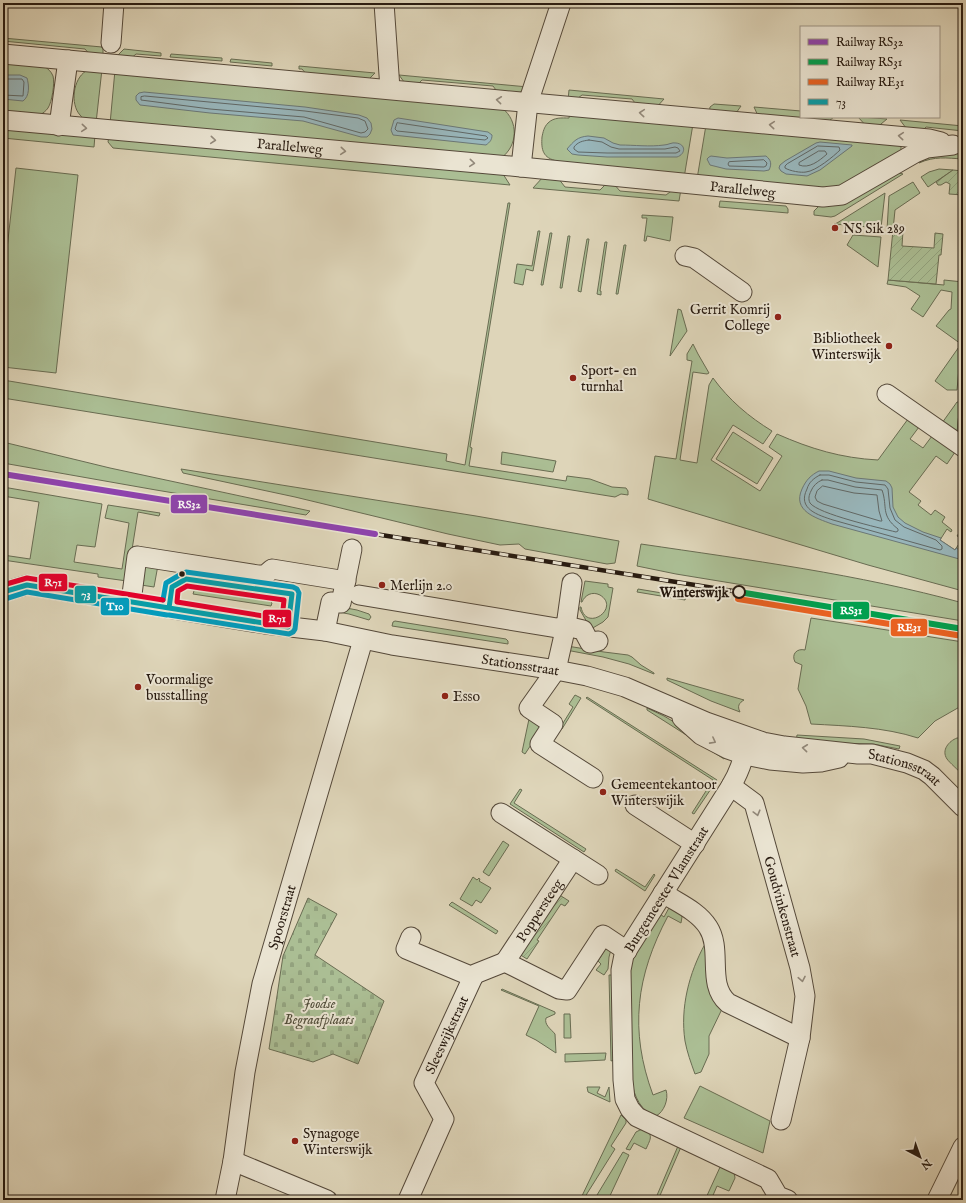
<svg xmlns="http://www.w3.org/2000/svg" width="966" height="1203" font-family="'IM FELL English',serif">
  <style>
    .green { fill: #abbe94; stroke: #696c52 }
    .cemetery { fill: url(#cemetery-stones); stroke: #696c52 }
    .garden { fill: url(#garden-furrows); stroke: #696c52 }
    .water { fill: #98b6bb; stroke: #6b7877 }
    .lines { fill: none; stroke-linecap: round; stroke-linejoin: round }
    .shore { stroke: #606866; stroke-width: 1 }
    .minor-casing { stroke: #55493a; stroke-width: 21 }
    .minor { stroke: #eae4d2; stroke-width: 19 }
    .rail-casing { stroke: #271a10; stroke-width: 4.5 }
    .rail { stroke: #eae4d2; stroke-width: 3; stroke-dasharray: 9; stroke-linecap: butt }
    .bus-1-casing { stroke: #eae4d2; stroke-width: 8 }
    .bus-2-casing { stroke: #eae4d2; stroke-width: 8 }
    .bus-3-casing { stroke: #eae4d2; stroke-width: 8 }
    .bus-1 { stroke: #089da7; stroke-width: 5 }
    .bus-2 { stroke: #049bbb; stroke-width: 5 }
    .bus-3 { stroke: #e4002b; stroke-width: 5 }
    .rail-1-casing { stroke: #eae4d2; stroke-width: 9 }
    .rail-2-casing { stroke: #eae4d2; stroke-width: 9 }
    .rail-3-casing { stroke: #eae4d2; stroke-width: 9 }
    .rail-1 { stroke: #8e44ad; stroke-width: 6 }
    .rail-2 { stroke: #029f4e; stroke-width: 6 }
    .rail-3 { stroke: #e86121; stroke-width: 6 }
    .oneway { stroke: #92897b }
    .poi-dot { fill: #8f2418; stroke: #eae4d2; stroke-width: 1.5 }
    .bus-dot { fill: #271a10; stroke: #eae4d2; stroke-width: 1.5 }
    .stop-dot { fill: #eae4d2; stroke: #271a10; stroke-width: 2 }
    .labels { text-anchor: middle; stroke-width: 4; stroke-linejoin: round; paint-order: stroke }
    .street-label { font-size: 14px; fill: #271a10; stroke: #eae4d2 }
    .poi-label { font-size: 14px; fill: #271a10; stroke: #eae4d2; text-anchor: start }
    .stop-label { font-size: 14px; font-weight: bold; fill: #271a10; stroke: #eae4d2; text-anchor: end }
    .park-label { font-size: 14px; font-style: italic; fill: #4f4b38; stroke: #eae4d2 }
    .line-badge { stroke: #eae4d2; stroke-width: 1.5 }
    .badge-label { font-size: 11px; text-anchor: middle; font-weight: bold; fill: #fff }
  </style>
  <defs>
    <pattern id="cemetery-stones" width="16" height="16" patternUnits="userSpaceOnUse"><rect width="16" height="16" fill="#abbe94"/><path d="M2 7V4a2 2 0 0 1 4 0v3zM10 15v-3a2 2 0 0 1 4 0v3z" fill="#93a37f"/></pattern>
    <pattern id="garden-furrows" width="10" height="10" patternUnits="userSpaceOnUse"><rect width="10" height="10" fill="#abbe94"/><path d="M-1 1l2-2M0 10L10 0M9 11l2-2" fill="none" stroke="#93a37f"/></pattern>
  </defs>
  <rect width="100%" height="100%" fill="#ded5b9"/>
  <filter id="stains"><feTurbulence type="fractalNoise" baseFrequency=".005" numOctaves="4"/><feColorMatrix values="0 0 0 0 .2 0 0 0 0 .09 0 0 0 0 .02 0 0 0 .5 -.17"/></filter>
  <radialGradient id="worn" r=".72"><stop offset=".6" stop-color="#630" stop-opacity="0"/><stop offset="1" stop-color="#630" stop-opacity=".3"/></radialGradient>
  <path class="green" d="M3 38 102 47 103 49V57L91 56 85 49 3 41Z
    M124 49 161 53V56L136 54 129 60 117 56Z
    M171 54 222 58V61L170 57Z
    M231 59 272 63V66L230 62Z
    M3 61 44 66C48 69 51 71 53 76 55 83 52 102 48 108 46 111 43 113 40 115L3 114Z
    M299 66 375 73 366 82 308 76 302 69H299Z
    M102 69 96 123C90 122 84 120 80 115 70 104 73 79 86 71 91 69 97 69 102 69Z
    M115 70 502 108C519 121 518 146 501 158L110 124Z
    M399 75 528 87 519 93 499 94 493 86 422 80 415 87 407 86Z
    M569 90 664 99 655 109 638 107 632 99 582 95 574 101 568 100Z
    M714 104 741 106 734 116 709 114 710 107Z
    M754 107 801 111V117H834L825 124 759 118Z
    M570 112 693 124 684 178 556 166 557 161C543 158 541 150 542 137 543 132 544 127 548 123 554 117 562 118 569 118Z
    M858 117H861L887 119 875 129 868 128Z
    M900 120 963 126V131L926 127 920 133 909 132Z
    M706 125 901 145V153L834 190 697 179Z
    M3 126 95 135 94 147 3 138Z
    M109 136 503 174 510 185 113 148 108 142Z
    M948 153 963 154V159C946 158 935 156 919 163L917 159Z
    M16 168 78 175 56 373 3 367V285Z
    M939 169 953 170 928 187 921 177 929 172Z
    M895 172 903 174 835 216 831 217 814 215V211L823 202Z
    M543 177 558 178 565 187 600 190 607 183H613L620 191 666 195 674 189H681L679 201 533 188Z
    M913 182 920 193 895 210 893 230H887L889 196Z
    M885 193 881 228 834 224 837 223Z
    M720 201 786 206 788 209V213L719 207Z
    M508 203H510L470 447 472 448 469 466 566 481 567 476 590 479 612 487 626 488 628 491V495L621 494 615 497 3 398V380L447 454 446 461 465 465Z
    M642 215 673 217 670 241 647 236 646 241H644L647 218H642Z
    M538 231H540L533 271 526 269 523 285 514 283 517 264 532 266Z
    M550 233H552L543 285H541Z
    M853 235 881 237 878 267 847 245Z
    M568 236H570L562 288H560Z
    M587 239H589L581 292 578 291Z
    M605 242H607L600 291H601V295L597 294Z
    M624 245H626L618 294H616Z
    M888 280 944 285V280L963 282V324L957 390H947L935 381 961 344 936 326 949 310 951 309 952 292 941 290 923 317 911 309 920 296 906 287 887 284Z
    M678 309 681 310 687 331 670 356Z
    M693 344 698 354 709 373 707 374 693 372 680 460 697 463 709 385 713 378C729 400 749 417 772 431L763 444 733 425 711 460 760 491 782 456 769 447 777 434C811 449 841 458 878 460L908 419 919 427 910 439 923 448 932 436 955 452 947 464 936 456 909 492 921 501 918 505 931 515 935 510 945 517 942 522 952 530 951 532 947 529 940 540 955 550 962 539 957 536 963 527V591L868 565 648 499 655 456 676 459 692 361 687 360V354Z
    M957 402H960L957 433 942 423Z
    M733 432 773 458 757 484 716 459Z
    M3 442 110 468 310 511 306 515 156 490 3 463Z
    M502 452 556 461 553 472 501 464Z
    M181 469 476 516 619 541 615 563 607 564 525 549 519 544 500 545 448 534 295 497 183 473Z
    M3 487 102 504 95 547 77 545 74 562 122 569 129 523 105 518 108 505 160 513 159 516 138 512 127 581 98 577V574L3 560V555L30 559 39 502 3 496Z
    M641 544C749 560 858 574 963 603V621L676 574 637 566Z
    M144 563 158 565 154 587 141 585Z
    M585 581 608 584V587L613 588 608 617 603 622 591 629 580 610V607H581C586 633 621 608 600 595 592 591 585 595 582 602H581Z
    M196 589 270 601 272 603 271 606 193 594 194 591Z
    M638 589 686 597 685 600 637 592Z
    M341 607 357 610 369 614 371 617 369 620 349 614 338 612Z
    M811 618 963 642V705L935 721 918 738C884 727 847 726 811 724L806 706 798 689 802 665 795 662C791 654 797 648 805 650Z
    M395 621 506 639 508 641V644L392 626 393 622Z
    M567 646 604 652 628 655 632 657 641 665 654 673V674L629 664 603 657 566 650Z
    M667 678 744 700C739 703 737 706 740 712L711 701 667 680Z
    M575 695 581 698 562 729 560 728 573 707 569 704Z
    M587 697 717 780 694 814 692 813 713 780 586 698Z
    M647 708 664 716 684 728 725 757V758L724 759 647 710Z
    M529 719 542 728 525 754 522 752Z
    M797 735 864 739 900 746 899 749 873 744 796 742Z
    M957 738H963V775C959 771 949 762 947 759 941 750 949 741 957 738Z
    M520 789 522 790 514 803 586 849 584 852 510 804Z
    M503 841 509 845 489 876 483 872Z
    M616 869 645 887 654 874 655 875 645 891 615 871Z
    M473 877 477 880 479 878 480 880 479 881 491 888 481 903 476 900 472 906 460 899Z
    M452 902 498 931 496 934 449 905Z
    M670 906 681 914 682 917 681 923 668 916C636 976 629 1030 653 1095L666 1090C669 1099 664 1112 656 1116 641 1112 634 1096 632 1082L630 971 633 957 660 914 664 917Z
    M609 943 612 946 609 957 608 969 604 975 596 970 601 964 598 961Z
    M705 944 722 1009 709 1036V1054L701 1072 695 1074C691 1063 687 1052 685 1041 680 1008 689 973 705 944Z
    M609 975H612L614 1060 611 1061Z
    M502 989 555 1012V1014L546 1018C544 1025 551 1029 555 1034L556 1053 536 1040 526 1035 539 1006 501 990Z
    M564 1014H570L571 1038H564Z
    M606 1053 605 1060 565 1062V1054Z
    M700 1086 770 1121 763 1153 684 1118Z
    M587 1087H600L597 1093 605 1097 609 1087 610 1102 588 1092Z
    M621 1115 626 1120V1123L611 1146 615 1149 583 1200H580Z
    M642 1129C654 1134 651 1138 646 1149L634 1143 630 1150 626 1149 636 1132Z
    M678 1146 681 1147 658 1200H655Z
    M623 1152 629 1155 608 1200H594Z
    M721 1165 734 1172 735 1178 729 1191 717 1186 711 1200H705Z"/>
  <path class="cemetery" d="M308 898 337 914 315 955 384 1001 358 1064 333 1054 313 1062 269 1049 283 956Z"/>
  <path class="garden" d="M953 170 963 171V195L949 194 950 184 946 182 941 185H938L936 182Z
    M893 230 903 231 902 246 934 248 935 233 943 234 941 255H939L936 284 888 280Z
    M960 402H963V438L957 433Z
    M558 894 569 901 565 906 561 904 537 940 539 941 527 959 519 954Z"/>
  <path class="water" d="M3 75H20L27 78C29 85 30 96 23 101L3 99Z
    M144 92 305 107 359 115 367 118 371 123 372 129 370 134 367 137H361L303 121 210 113 140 105 136 100V96L139 93Z
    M398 118 488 132 492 135C492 140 490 142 486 145L393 135 391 130 394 120Z
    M588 136 604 138 613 143 620 145C634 145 650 147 664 145 668 145 672 142 676 143 686 144 686 154 677 157H607L578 155 572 154 567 149C574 141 577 137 588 136Z
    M820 142 852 145V146L820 170 807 176 786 174 781 171 779 168 780 165 785 161 816 143Z
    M711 156 727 158 766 156C771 160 772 164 769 170L764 171 726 169 710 165 707 159 709 157Z
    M819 471H829L856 478 886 481 890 484 892 488 893 507 898 517 905 523 923 532 941 538 940 540 955 550 956 548 963 552V560L832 524C816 518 792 511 802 489 806 480 811 475 819 471Z"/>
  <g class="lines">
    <path class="shore" d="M3 79H22L24 82 23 96 3 95
      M145 96 305 111 358 118 365 121 368 129 365 132 361 133 304 117 210 109 141 100V97Z
      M399 123 486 136 488 138 485 140 397 131 395 129 397 123Z
      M589 140 602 142 611 147 619 149H665L675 147 678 148 680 151 676 153H607L578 152 574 149V147C578 142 582 141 589 140Z
      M818 146 839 147 840 150C834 156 816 171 806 172 801 173 790 171 785 168V166L787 164Z
      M819 151H825L827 154C819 161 809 169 799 165V163Z
      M764 160 767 163 766 166 764 167 729 166 728 164 729 162Z
      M820 475H829L856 482 885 485 888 489 890 508 895 520 904 527 936 540 942 546V549L940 550 833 520C818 515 797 509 807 489 809 482 814 478 820 475Z
      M822 480H828L855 487 882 490C888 507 880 515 898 529V531L896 532C880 528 818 514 810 503 808 499 809 495 811 491 813 486 817 482 822 480Z
      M823 486 854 493 877 495 879 511 882 521H880L823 504 817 501 815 497 817 491Z"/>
    <defs>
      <g id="minor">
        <path d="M384 3 390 89"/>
        <path d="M111 43 114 3"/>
        <path d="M3 54C312 82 620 112 929 139L941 142"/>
        <path id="s1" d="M3 120 521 167 823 197 842 195 915 153 927 148 953 145"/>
        <path d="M59 126 68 60"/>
        <path d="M521 167 528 103 561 3"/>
        <path d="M685 256 694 258 742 292"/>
        <path d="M887 394 963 447"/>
        <path d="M572 583 566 626 556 670 529 708 553 724 540 744 593 778"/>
        <path id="s2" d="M3 592 27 585 265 624 325 631 392 645 556 670 587 676 625 687 706 722 763 742 784 746 858 754H872L907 763 924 770 932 776 963 807"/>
        <path d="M359 595 557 628 566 626 583 630 590 643 598 641"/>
        <path d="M131 602 137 556 258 575H265L272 569 346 581"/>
        <path d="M325 631 331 602 341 603 352 549"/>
        <path d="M682 718 701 735 728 749 745 755 770 760 803 763 821 762 839 758"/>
        <path d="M748 738C745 755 740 771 731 786L624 955 621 970 623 1080 625 1099 630 1109 637 1117 768 1179 778 1196 788 1200"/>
        <path id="s3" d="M731 786 754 803 800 968 805 996 800 1038 781 1120"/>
        <path d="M635 805 695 844"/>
        <path d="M501 813 598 875"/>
        <path d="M663 893C678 903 698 911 708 927 723 950 706 984 728 1003L800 1038"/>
        <path d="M411 937 406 949 473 977 475 974 505 962 559 989 567 990 603 935 627 951"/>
        <path id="s4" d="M505 962 573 859"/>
        <path d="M233 1161 327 1200"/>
        <path id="s5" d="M225 1200 233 1161 245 1072 262 984 363 640"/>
        <path id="s6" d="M408 1200 444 1119 424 1083 473 977"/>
        <path d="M937 1200 963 1147"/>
      </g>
    </defs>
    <use href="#minor" class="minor-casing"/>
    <use href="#minor" class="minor"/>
    <defs>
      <path id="rail" d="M375 534 739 592"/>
    </defs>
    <use href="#rail" class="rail-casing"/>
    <use href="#rail" class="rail"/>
    <defs>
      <path id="bus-1" d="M186 579 292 594 288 627 169 608 172 587Z
        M3 592 27 585 169 608"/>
      <path id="bus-2" d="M5 599 27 592 167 615
        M163 600 166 583 183 573 186 572 293 587 297 589 299 593 295 629 293 632 289 634 169 615"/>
      <path id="bus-3" d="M3 585 27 578 163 600
        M187 586 284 600 282 619 177 602 178 591Z"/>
    </defs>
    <use href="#bus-1" class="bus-1-casing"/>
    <use href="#bus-2" class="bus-2-casing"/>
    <use href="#bus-3" class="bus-3-casing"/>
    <use href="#bus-1" class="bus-1"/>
    <use href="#bus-2" class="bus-2"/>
    <use href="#bus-3" class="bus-3"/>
    <defs>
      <path id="rail-1" d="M3 474 375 534"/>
      <path id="rail-2" d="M739 592 963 629"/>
      <path id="rail-3" d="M738 599 962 636"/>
    </defs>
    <use href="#rail-1" class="rail-1-casing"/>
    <use href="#rail-2" class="rail-2-casing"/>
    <use href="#rail-3" class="rail-3-casing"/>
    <use href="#rail-1" class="rail-1"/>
    <use href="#rail-2" class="rail-2"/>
    <use href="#rail-3" class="rail-3"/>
  </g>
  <defs><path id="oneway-chevron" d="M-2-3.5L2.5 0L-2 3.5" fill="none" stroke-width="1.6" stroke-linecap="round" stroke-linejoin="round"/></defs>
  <g class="oneway">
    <use href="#oneway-chevron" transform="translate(499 100) rotate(-174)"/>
    <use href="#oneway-chevron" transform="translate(642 113) rotate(-175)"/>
    <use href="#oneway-chevron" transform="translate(772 125) rotate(-175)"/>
    <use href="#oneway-chevron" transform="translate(84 128) rotate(5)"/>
    <use href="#oneway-chevron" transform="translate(901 136) rotate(-175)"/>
    <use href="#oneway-chevron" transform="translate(213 140) rotate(5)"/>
    <use href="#oneway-chevron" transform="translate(343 151) rotate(5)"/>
    <use href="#oneway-chevron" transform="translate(472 163) rotate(5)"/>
    <use href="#oneway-chevron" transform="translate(713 741) rotate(28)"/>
    <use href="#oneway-chevron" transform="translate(805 748) rotate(-174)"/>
    <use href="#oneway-chevron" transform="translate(757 813) rotate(75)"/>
    <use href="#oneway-chevron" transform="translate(802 979) rotate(79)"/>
  </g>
  <g class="poi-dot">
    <circle cx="835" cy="228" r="4"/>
    <circle cx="778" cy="317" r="4"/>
    <circle cx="889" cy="346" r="4"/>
    <circle cx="573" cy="378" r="4"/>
    <circle cx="382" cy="585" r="4"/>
    <circle cx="138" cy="687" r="4"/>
    <circle cx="445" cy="696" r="4"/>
    <circle cx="603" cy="792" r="4"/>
    <circle cx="295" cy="1141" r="4"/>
  </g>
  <circle class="bus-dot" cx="182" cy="574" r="3.5"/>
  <circle class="stop-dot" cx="739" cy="592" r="6"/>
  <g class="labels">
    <g class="street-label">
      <text dy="5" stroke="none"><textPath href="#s1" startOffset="288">Parallelweg</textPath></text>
      <text dy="5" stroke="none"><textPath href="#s1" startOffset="743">Parallelweg</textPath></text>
      <text dy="5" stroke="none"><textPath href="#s2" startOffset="525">Stationsstraat</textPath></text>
      <text dy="5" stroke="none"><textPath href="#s2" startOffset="926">Stationsstraat</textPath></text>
      <text transform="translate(666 889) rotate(-58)" y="5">Burgemeester Vlamstraat</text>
      <text dy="5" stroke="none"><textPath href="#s3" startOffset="136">Goudvinkenstraat</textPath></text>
      <text dy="5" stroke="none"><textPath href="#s4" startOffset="62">Poppersteeg</textPath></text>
      <text dy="5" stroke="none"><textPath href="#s5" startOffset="289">Spoorstraat</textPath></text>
      <text dy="5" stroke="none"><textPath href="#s6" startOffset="183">Sleeswijkstraat</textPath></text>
    </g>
    <g class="poi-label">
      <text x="843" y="233">NS Sik 289</text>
      <text x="770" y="314" text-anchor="end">Gerrit Komrij<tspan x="770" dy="16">College</tspan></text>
      <text x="881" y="343" text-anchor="end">Bibliotheek<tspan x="881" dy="16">Winterswijk</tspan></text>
      <text x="581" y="375">Sport- en<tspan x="581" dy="16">turnhal</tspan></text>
      <text x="390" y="590">Merlijn 2.0</text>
      <text x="146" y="684">Voormalige<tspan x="146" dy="16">busstalling</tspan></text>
      <text x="453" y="701">Esso</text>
      <text x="611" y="789">Gemeentekantoor<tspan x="611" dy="16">Winterswijik</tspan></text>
      <text x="303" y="1138">Synagoge<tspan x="303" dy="16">Winterswijk</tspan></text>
    </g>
    <g class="stop-label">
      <text x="729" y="597">Winterswijk</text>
    </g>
    <g class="park-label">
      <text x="319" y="1008">Joodse<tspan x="319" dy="16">Begraafplaats</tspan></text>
    </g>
  </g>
  <g class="line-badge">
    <rect x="170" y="494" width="38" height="20" rx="4" fill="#8e44ad"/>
    <rect x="38" y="573" width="30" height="19" rx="4" fill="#e4002b"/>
    <rect x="74" y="585" width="23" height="19" rx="4" fill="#089da7"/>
    <rect x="100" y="597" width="30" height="19" rx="4" fill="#049bbb"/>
    <rect x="832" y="601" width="38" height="19" rx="4" fill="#029f4e"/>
    <rect x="262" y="609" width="30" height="19" rx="4" fill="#e4002b"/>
    <rect x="890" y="618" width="38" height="19" rx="4" fill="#e86121"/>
  </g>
  <g class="badge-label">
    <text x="189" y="508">RS32</text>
    <text x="53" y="586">R71</text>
    <text x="86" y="598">73</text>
    <text x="115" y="610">T10</text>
    <text x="851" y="614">RS31</text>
    <text x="277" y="622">R71</text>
    <text x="909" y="631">RE31</text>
  </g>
  <rect width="966" height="1203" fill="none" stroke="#ded5b9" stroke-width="16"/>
  <rect x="4" y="4" width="958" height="1195" fill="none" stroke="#271a10" stroke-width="2"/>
  <rect x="8" y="8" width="950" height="1187" fill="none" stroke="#271a10"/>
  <rect x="800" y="26" width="140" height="92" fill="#eae4d2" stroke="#9c9384"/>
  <rect x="808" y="39" width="20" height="6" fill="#8e44ad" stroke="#9c9384"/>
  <text x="836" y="46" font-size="12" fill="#271a10">Railway RS32</text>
  <rect x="808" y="59" width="20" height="6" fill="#029f4e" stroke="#9c9384"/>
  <text x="836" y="66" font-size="12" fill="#271a10">Railway RS31</text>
  <rect x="808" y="79" width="20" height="6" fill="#e86121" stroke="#9c9384"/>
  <text x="836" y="86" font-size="12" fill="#271a10">Railway RE31</text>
  <rect x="808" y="99" width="20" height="6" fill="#089da7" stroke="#9c9384"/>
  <text x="836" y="106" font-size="12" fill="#271a10">73</text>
  <g transform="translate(920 1157) rotate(139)" stroke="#eae4d2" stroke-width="3" paint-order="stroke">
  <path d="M0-3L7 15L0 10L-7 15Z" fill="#271a10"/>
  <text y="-6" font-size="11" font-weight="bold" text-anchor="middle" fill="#271a10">N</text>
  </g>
  <rect width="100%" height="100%" filter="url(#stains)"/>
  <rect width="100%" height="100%" fill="url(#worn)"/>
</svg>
